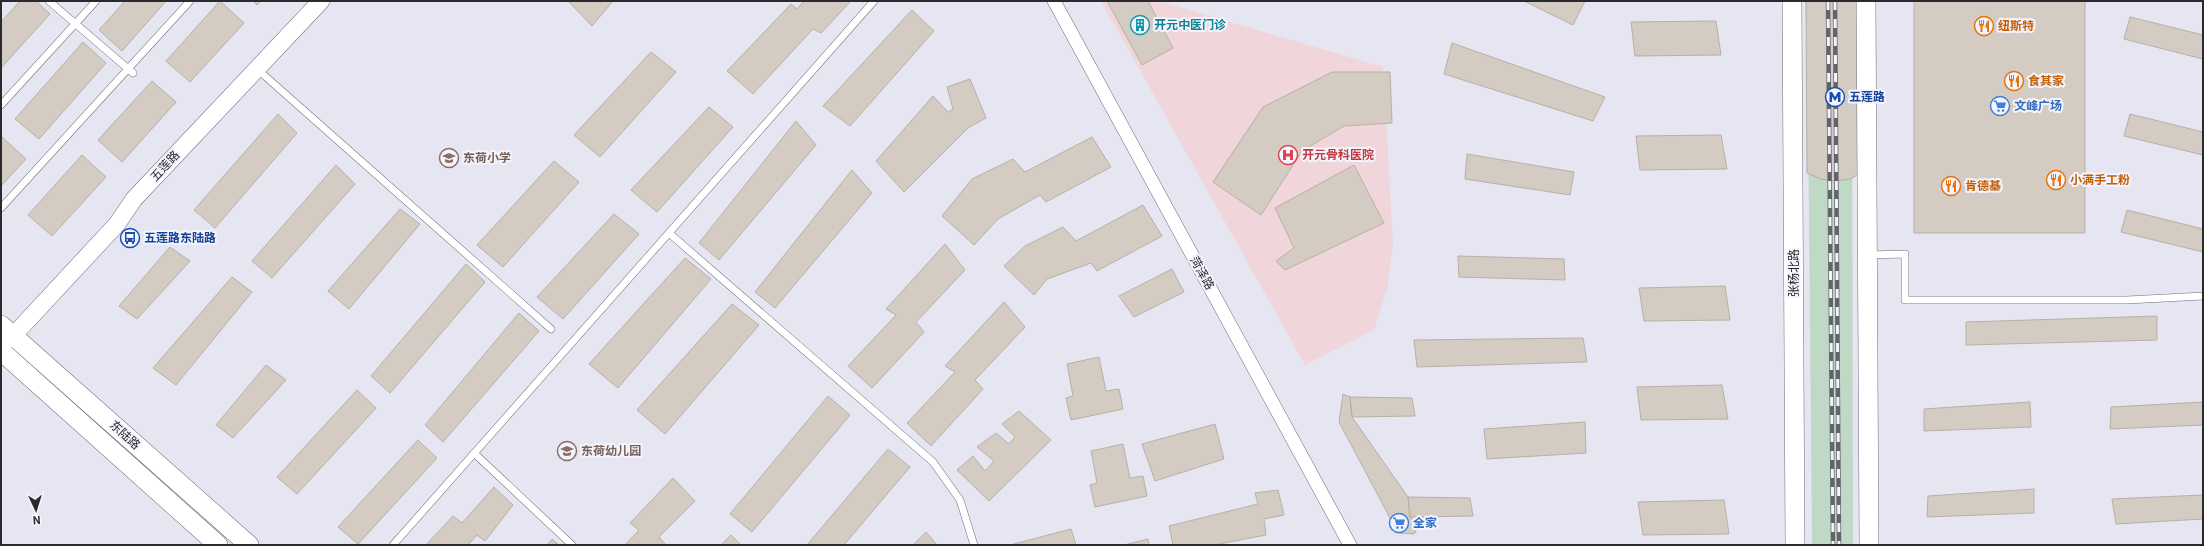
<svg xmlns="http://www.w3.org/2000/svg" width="2204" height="546" font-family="Georgia,'Noto Sans SC',serif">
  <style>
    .medical { fill: #f0d6da }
    .green { fill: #c0d9c6 }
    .building { fill: #d4ccc3; stroke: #b8b0a7 }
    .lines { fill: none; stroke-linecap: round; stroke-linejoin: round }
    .service-casing { stroke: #6d6e78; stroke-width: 8 }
    .minor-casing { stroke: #6d6e78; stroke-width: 14 }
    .tertiary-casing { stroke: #6d6e78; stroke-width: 18 }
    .secondary-casing { stroke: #6d6e78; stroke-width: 20 }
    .service { stroke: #fff; stroke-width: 7 }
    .minor { stroke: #fff; stroke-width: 13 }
    .tertiary { stroke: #fff; stroke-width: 17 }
    .secondary { stroke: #fff; stroke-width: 19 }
    .rail-casing { stroke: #63646a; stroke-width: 4.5 }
    .rail { stroke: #f3f4fd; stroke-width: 3; stroke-dasharray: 9; stroke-linecap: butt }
    .labels { text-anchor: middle; stroke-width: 4; stroke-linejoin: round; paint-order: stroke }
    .culture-label { font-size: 12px; font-weight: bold; fill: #0d838f; stroke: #f3f4fd; text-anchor: start }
    .food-label { font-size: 12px; font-weight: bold; fill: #c56008; stroke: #f3f4fd; text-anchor: start }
    .transit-label { font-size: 12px; font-weight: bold; fill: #164399; stroke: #f3f4fd; text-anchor: start }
    .shop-label { font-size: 12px; font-weight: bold; fill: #366cbe; stroke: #f3f4fd; text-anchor: start }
    .health-label { font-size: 12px; font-weight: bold; fill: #be3a42; stroke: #f3f4fd; text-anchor: start }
    .education-label { font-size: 12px; font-weight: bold; fill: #785e54; stroke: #f3f4fd; text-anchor: start }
    .street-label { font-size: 12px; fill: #2a2a2e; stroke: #f3f4fd }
  </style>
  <rect width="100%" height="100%" fill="#e5e6f2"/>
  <path class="medical" d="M1101 1H1159L1383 67 1393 243 1387 289 1374 330 1305 365Z"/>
  <path class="green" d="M1807 1H1852L1853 545H1812Z"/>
  <path class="building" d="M20 1H36L50 14 1 68V22Z
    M125 1H166L122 51 99 30Z
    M220 1 244 23 190 82 166 61Z
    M253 1H261L257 5Z
    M570 1H613L592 26 569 2Z
    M804 1H851L821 33 813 29 753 94 727 71 791 4 797 9Z
    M1107 1H1148L1173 48 1142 65Z
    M1524 1H1585L1573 25Z
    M1806 1H1862L1863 172 1850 179 1835 181 1821 179 1807 173Z
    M1914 1H2085V233H1914Z
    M912 10 934 31 850 126 823 106Z
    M2130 17 2203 35V59L2124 39Z
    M1716 21 1721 55 1635 56 1631 22Z
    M83 42 106 63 39 139 15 119Z
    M1452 43 1605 97 1593 121 1444 74Z
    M651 52 676 72 600 157 574 135Z
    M1332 72H1390L1392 123 1344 126 1302 151 1261 215 1213 182 1263 107Z
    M970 79 986 118 968 128 904 192 876 161 933 96 948 112 953 109 947 87Z
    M152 81 176 102 122 162 98 140Z
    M709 107 733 127 657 212 631 190Z
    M278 114 297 133 215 228 194 210Z
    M2130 114 2203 132V155L2124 136Z
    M796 121 816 145 719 260 699 243Z
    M1721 135 1727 169 1640 170 1636 136Z
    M2 137 26 159 1 186V139Z
    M1092 137 1111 167 1046 202 1040 195 998 219 974 245 942 216 972 179 1013 159 1025 172Z
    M1467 154 1574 172 1570 195 1465 179Z
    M82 155 106 177 52 236 28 215Z
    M554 161 579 182 503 267 477 245Z
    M336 165 355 184 272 278 252 261Z
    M1354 165 1384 223 1285 270 1276 261 1294 248 1275 208Z
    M852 170 872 193 775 308 755 292Z
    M1143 205 1162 236 1097 271 1091 263 1047 279 1034 295 1004 266 1025 246 1063 227 1076 241Z
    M400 209 420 224 349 309 328 291Z
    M2127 210 2203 229V252L2121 232Z
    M614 214 639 234 563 319 537 297Z
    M945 244 965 270 916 322 924 332 872 388 848 366 896 315 886 309Z
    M170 247 190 261 137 319 119 306Z
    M1458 256 1564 259 1565 280 1459 277Z
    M685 258 711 279 618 388 589 364Z
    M466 264 485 282 390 393 371 376Z
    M1172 269 1184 292 1134 317 1119 296Z
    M232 277 252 292 176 385 153 368Z
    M1725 286 1730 320 1644 321 1639 288Z
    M1004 302 1025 327 975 380 983 389 931 446 907 423 955 372 945 366Z
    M732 304 759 325 665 434 637 410Z
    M519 313 539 331 443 442 425 425Z
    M2157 316V340L1966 345V322Z
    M1583 338 1587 362 1417 367 1414 340Z
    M1099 357 1106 391 1119 389 1123 409 1071 420 1066 398 1073 396 1067 364Z
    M266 365 286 380 233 438 216 425Z
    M1722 385 1728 419 1641 420 1637 387Z
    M357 390 376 408 297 494 277 477Z
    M1343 394 1350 397 1352 417 1408 497 1410 517 1420 524 1414 534 1398 533 1339 422Z
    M828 396 850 415 752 532 730 514Z
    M1350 397 1412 398 1415 416 1352 417Z
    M2030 402 2031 427 1924 431V409Z
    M2203 402V425L2110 429 2111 407Z
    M1019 411 1051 440 989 501 957 470 973 456 985 471 994 461 977 447 996 433 1009 444 1015 437 1002 424Z
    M1585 422 1586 453 1487 459 1484 429Z
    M1215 424 1224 459 1155 481 1142 444Z
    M418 440 437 458 358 544 338 527Z
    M1123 444 1130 478 1143 476 1147 496 1095 507 1090 485 1097 483 1091 451Z
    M888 449 910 467 844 545H807Z
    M673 478 695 501 659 537 666 545H625L639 530 630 523Z
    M494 487 513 505 485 541 477 535 468 545H426L453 516 462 523Z
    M2034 489V513L1927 517 1928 496Z
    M1278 490 1284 515 1264 519 1266 535 1214 545H1173L1169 526 1258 504 1255 493Z
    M2203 495V519L2116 524 2112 499Z
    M1408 497 1470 498 1473 516 1410 517Z
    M1724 500 1729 534 1643 535 1638 502Z
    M1071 529 1076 545H1010Z
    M926 532 937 545H913Z
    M731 535 741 545H721Z
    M552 539 559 545H547Z
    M1148 539 1149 545H1124Z"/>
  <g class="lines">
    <defs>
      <path id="service" d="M49 1 133 73
        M257 69 551 329
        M1 105 96 1
        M1 208 190 1
        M669 233 933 462 960 500 974 545
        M1868 255 1905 254V300H2127L2203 296
        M474 453 572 545
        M393 545 874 1"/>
      <path id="minor" d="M1054 1 1350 545"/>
      <path id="tertiary" d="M1 344 13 336 117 224 134 199 321 1"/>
      <path id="secondary" d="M1792 1 1795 545
        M1866 1 1869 545
        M1 325 249 545
        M1 351 218 545"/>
    </defs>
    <use href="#service" class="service-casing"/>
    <use href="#minor" class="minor-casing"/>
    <use href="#tertiary" class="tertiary-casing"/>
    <use href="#secondary" class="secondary-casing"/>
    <use href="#service" class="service"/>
    <use href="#minor" class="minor"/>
    <use href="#tertiary" class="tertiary"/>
    <use href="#secondary" class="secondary"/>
    <defs>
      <path id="rail" d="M1828 1 1833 545
        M1835 1 1839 545"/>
    </defs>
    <use href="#rail" class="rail-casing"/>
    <use href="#rail" class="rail"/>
  </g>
  <defs>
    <symbol id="building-ring" viewBox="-11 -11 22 22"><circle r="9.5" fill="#f3f4fd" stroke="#0f9aa8" stroke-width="1.5"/><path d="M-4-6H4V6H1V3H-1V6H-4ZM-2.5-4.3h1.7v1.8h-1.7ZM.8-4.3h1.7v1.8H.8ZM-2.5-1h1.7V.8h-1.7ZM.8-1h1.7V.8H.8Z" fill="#0f9aa8"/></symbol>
    <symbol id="restaurant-ring" viewBox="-11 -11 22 22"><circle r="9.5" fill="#f3f4fd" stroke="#e8710a" stroke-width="1.5"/><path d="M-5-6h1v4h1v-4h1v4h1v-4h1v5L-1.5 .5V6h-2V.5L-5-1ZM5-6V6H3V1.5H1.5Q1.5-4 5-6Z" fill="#e8710a"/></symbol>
    <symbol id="metro-ring" viewBox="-11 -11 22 22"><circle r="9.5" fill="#f3f4fd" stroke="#1a4fb4" stroke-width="1.5"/><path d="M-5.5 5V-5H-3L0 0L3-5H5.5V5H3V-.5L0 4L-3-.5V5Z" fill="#1a4fb4"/></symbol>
    <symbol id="supermarket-ring" viewBox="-11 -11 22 22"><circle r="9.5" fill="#f3f4fd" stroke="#3f7fe0" stroke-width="1.5"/><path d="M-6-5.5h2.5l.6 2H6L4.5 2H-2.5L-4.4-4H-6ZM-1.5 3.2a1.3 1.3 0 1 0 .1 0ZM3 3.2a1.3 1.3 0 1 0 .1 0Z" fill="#3f7fe0"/></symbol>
    <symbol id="hospital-ring" viewBox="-11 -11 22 22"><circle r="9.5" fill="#f3f4fd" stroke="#e0444e" stroke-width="1.5"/><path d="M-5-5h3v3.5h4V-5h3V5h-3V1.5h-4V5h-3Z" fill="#e0444e"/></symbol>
    <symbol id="school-ring" viewBox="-11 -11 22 22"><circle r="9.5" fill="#f3f4fd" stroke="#8d6e63" stroke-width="1.5"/><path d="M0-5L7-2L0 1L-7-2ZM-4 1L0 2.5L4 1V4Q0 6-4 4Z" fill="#8d6e63"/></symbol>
    <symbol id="bus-ring" viewBox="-11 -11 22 22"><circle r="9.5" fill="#f3f4fd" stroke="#1a4fb4" stroke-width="1.5"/><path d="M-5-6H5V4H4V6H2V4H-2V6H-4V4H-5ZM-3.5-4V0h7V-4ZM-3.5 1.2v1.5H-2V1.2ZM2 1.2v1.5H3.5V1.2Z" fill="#1a4fb4"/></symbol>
  </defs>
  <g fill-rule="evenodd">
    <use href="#building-ring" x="1129" y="14" width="22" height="22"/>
    <use href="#restaurant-ring" x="1973" y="15" width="22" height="22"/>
    <use href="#restaurant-ring" x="2003" y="70" width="22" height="22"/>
    <use href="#metro-ring" x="1824" y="86" width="22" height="22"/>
    <use href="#supermarket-ring" x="1989" y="95" width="22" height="22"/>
    <use href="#hospital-ring" x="1277" y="144" width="22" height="22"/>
    <use href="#school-ring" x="438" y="147" width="22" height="22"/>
    <use href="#restaurant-ring" x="2045" y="169" width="22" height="22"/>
    <use href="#restaurant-ring" x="1940" y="175" width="22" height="22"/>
    <use href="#bus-ring" x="119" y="227" width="22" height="22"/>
    <use href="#school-ring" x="556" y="440" width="22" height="22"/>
    <use href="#supermarket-ring" x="1388" y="512" width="22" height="22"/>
  </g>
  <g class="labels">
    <g class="culture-label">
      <text x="1154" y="29">开元中医门诊</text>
    </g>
    <g class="food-label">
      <text x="1998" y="30">纽斯特</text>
      <text x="2028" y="85">食其家</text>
      <text x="2070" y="184">小满手工粉</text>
      <text x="1965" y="190">肯德基</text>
    </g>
    <g class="transit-label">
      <text x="1849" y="101">五莲路</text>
      <text x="144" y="242">五莲路东陆路</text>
    </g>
    <g class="shop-label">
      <text x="2014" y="110">文峰广场</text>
      <text x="1413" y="527">全家</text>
    </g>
    <g class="health-label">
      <text x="1302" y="159">开元骨科医院</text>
    </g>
    <g class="education-label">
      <text x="463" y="162">东荷小学</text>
      <text x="581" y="455">东荷幼儿园</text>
    </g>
    <g class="street-label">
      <text transform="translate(165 166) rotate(-47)" y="4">五莲路</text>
      <text transform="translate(1202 273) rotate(61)" y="4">菏泽路</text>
      <text transform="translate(1794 273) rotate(-90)" y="4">张杨北路</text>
      <text transform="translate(125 435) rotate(42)" y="4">东陆路</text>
    </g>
  </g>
  <rect width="2204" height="546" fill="none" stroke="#2a2a2e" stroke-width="4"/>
  <g transform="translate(36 510) rotate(176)" stroke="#f3f4fd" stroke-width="3" paint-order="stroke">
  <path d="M0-3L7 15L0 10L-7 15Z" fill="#2a2a2e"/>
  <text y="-6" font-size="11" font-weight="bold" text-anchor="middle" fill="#2a2a2e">N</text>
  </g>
</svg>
